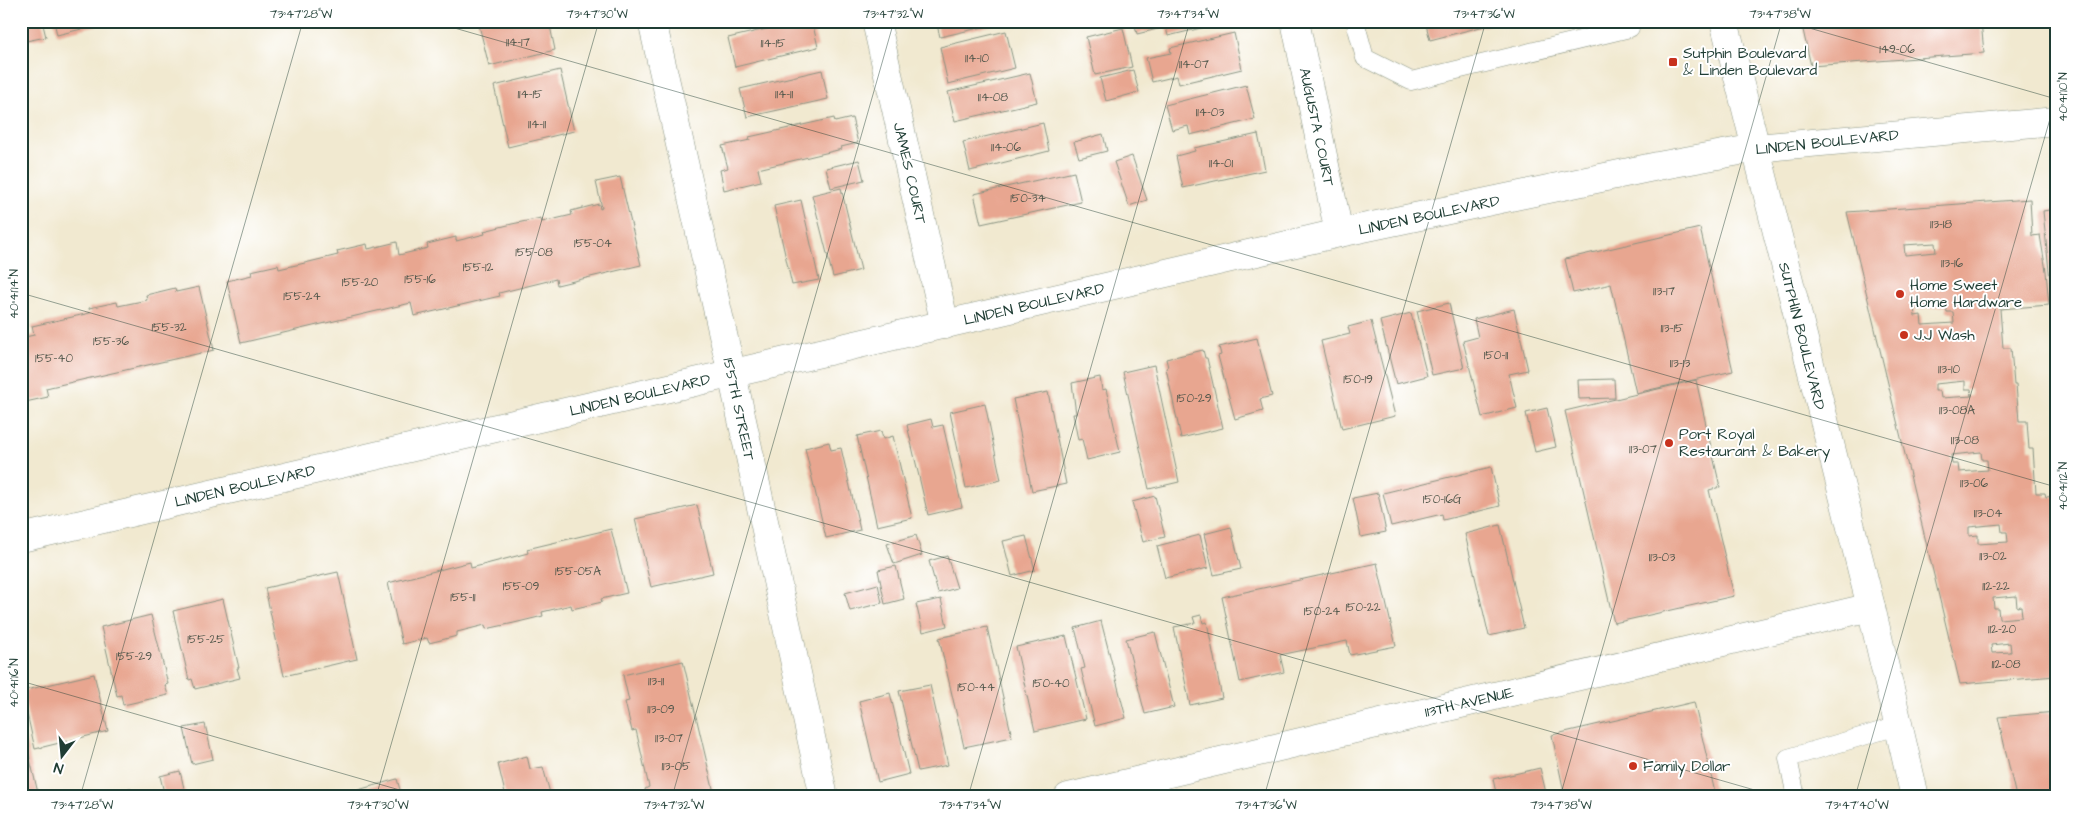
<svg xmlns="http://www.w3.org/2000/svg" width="2077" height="818" font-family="'Architects Daughter',sans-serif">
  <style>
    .building { fill: #e8a690; fill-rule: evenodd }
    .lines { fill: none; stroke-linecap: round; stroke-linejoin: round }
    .lane-casing { stroke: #889382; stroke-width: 19 }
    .street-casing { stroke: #889382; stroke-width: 29 }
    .secondary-casing { stroke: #889382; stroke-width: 29 }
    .lane { stroke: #fff; stroke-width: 18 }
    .street { stroke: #fff; stroke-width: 28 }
    .secondary { stroke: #fff; stroke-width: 28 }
    .ticks { fill: none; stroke: #1f3d34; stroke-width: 1; stroke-opacity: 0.45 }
    .poi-dot { fill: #c8321e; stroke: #fff; stroke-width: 2 }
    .labels { text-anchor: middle; stroke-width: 4; stroke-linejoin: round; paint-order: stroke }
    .number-label { font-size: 12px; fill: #51574b }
    .poi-label { font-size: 15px; fill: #1f3d34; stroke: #fff; text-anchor: start }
    .street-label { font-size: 15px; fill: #1f3d34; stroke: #fff }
    .neatline { fill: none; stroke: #1f3d34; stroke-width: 2 }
    .ticks-label { font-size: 12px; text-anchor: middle; fill: #1f3d34 }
  </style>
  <rect width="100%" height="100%" fill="#fff"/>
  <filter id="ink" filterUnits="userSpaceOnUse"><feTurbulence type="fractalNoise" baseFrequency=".02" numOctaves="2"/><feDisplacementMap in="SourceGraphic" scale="10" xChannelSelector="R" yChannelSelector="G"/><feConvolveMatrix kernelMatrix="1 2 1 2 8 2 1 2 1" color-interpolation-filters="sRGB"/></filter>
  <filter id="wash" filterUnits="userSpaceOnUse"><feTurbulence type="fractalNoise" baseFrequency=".0096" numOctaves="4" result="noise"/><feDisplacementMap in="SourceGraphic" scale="20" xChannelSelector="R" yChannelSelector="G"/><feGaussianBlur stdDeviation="1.12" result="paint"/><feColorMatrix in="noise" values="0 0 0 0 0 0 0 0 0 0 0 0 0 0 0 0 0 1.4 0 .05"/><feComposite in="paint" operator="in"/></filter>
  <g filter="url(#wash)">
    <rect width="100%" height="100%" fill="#f1e9d0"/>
    <g id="blocks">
      <path class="building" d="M21 21H42L46 37 21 42Z
        M54 21H110V22L57 35Z
        M478 21H549L555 50 489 66Z
        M800 21H812L818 47 735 67 728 38Z
        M936 21H1005V22L940 37Z
        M1134 21H1226V22L1168 36 1166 27 1137 34Z
        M1425 21H1500V22L1430 40Z
        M1801 21H1981L1984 53 1811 66Z
        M1123 28 1132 67 1095 75 1086 37Z
        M1006 31 1015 68 948 84 940 47Z
        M1234 33 1242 69 1179 84 1177 76 1152 82 1146 58 1171 53 1170 48Z
        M560 70 574 131 508 147 494 86Z
        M822 70 828 99 747 117 740 89Z
        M1133 70 1139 92 1106 101 1100 78Z
        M1030 73 1037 102 955 121 948 92Z
        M1246 85 1255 119 1190 135 1188 126 1172 130 1165 105Z
        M834 118 835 122 852 118 858 143 841 147 842 149 758 169 761 181 724 190 720 170 728 168 722 146 750 140 749 137Z
        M1043 123 1049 151 970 171 963 142Z
        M1103 134 1107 151 1079 158 1074 142Z
        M1258 134 1265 170 1183 188 1176 156 1195 151 1194 148Z
        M1132 156 1147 200 1129 206 1114 162Z
        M859 160 864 180 831 188 826 168Z
        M1074 172 1081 202 981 224 974 194Z
        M620 177 641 265 557 285 556 279 499 293 500 296 414 316 411 303 241 343 227 281 252 275 251 271 278 265 279 269 309 262 338 255 337 251 367 244 368 249 397 242 399 255 428 248 427 244 456 237V241L485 234 484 231 512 224 541 218 542 222 572 215 571 211 599 204 600 209 602 208 596 182Z
        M841 188 861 270 833 277 812 195Z
        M2030 199 2032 236 2040 235 2046 271 2049 305 2000 309 2003 348H2011L2014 385H2016L2019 421H2027L2029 449H2033L2036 493H2045L2046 497 2056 496V640H2054L2056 676 1960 684 1847 212ZM1935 243 1936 252 1905 255 1904 245ZM1946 306 1947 312H1953L1954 323 1922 325 1921 315 1915 316 1914 309ZM1965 381V389H1971L1972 396 1941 398 1940 391H1935V384ZM1981 452 1982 460H1987L1988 470 1959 472 1958 464H1952L1951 455ZM2001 524 2002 532H2007L2008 542 1978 544V535L1969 536V527ZM2016 596 2017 607 2021 606 2022 617 1999 619 1998 608H1994L1993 598ZM2010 643 2011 652 1992 653 1991 645Z
        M801 200 819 280 792 285 774 206Z
        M2056 209V311H2053L2043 211Z
        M1700 228 1733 371 1636 393 1611 284 1573 293 1565 259Z
        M199 287 214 350 46 388 48 397 21 403V338L34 335 32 326 90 313 89 308 117 302 118 306 147 300 146 295 175 288 176 292Z
        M1449 303 1464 368 1432 375 1417 311Z
        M1514 309 1528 370 1509 374 1517 408 1482 417 1463 341 1478 337 1474 319Z
        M1411 313 1427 376 1396 384 1380 321Z
        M1371 321 1395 416 1342 429 1321 341 1350 334 1348 327Z
        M1257 338 1272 396 1260 399 1263 411 1235 419 1218 356 1221 355 1219 347Z
        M1203 350 1205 358H1207L1223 428 1181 438 1166 368 1168 367 1166 359Z
        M1154 365 1179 482 1149 489 1123 372Z
        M1100 377 1102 390 1106 389 1120 452 1087 460 1082 439 1078 440 1073 414H1076L1072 383Z
        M1614 379 1615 398 1579 399 1578 380Z
        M1696 380 1720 487 1709 490 1734 596 1614 623 1565 411Z
        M1048 392 1066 484 1032 491 1013 399Z
        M985 404 1001 480 966 488 950 412Z
        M1547 408 1556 447 1535 452 1526 413Z
        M931 419 933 427 943 425 962 507 928 515 907 425Z
        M881 431 883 439 893 436 912 518 877 526 857 436Z
        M829 442 831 450 841 448 860 530 826 538 805 448Z
        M1491 467 1500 506 1443 520 1442 514 1391 526 1383 493Z
        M1378 493 1386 532 1361 537 1353 498Z
        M1155 496 1165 537 1143 542 1132 502Z
        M697 505 713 573 651 587 635 519Z
        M1500 525 1524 628 1489 636 1465 534Z
        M1231 527 1241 569 1214 575 1204 534Z
        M611 529 627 593 601 599 602 602 572 609 571 605 542 612 543 616 514 623 486 629 485 625 457 632V636L429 643 427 638 402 644 388 583 470 562 471 568 528 553 527 549Z
        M916 535 922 555 894 564 887 544Z
        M1200 535 1208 568 1165 578 1157 546Z
        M1026 536 1035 570 1012 576 1003 541Z
        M947 556 957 588 938 593 929 561Z
        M1377 563 1396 646 1350 655 1347 641 1280 655 1284 672 1240 682 1222 597Z
        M896 566 904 599 885 604 878 570Z
        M338 572 357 659 284 676 265 588Z
        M878 584 882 603 850 611 845 593Z
        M223 599 239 668H237L240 678 195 689 192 679 189 680 173 611Z
        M941 599 947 626 923 632 916 604Z
        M151 615 168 684 165 685 168 695 123 705 121 695 117 696 101 627Z
        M1201 615 1203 623 1207 622 1222 698 1190 705 1174 627 1195 623 1193 617Z
        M1101 621 1126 718 1095 726 1081 669 1085 668 1075 628Z
        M987 627 1012 737 964 747 939 638Z
        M1155 632 1174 707 1145 714 1126 639Z
        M1066 636 1086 719 1035 731 1016 647Z
        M683 661 715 797H647L645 789 649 787 636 730 632 731 625 702 629 701 623 675Z
        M94 674 108 731 35 749 22 691Z
        M930 685 948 765 918 771 899 691Z
        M890 693 909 774 878 782 859 701Z
        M1694 702 1716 797H1565L1552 735Z
        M2056 712V797H2016L1998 717Z
        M205 724 213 759 192 764 184 728Z
        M21 726H22L39 797H21Z
        M527 756 530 769 543 767 551 797H506L498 764Z
        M1540 768 1547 797H1497L1493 779Z
        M180 771 186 797H165L160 776Z
        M397 779 402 797H359L358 790Z
        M130 788 132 797H110L109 792Z"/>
    </g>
  </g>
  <g filter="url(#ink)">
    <use href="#blocks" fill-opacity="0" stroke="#889382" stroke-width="1"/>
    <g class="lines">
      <defs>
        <path id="lane" d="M1355 21 1365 58 1411 81 1630 28 1629 21
          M1796 797 1788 758 1898 726"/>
        <path id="street" d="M652 21 732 374 824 797
          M876 21 945 325
          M1295 21 1339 233
          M1068 797 1871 607"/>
        <path id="secondary" d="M1724 21 1871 607 1915 797
          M21 538 1339 233 1658 166 1756 148 2056 121"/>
      </defs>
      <use href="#lane" class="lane-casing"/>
      <use href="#street" class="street-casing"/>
      <use href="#secondary" class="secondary-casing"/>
      <use href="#lane" class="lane"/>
      <use href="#street" class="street"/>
      <use href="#secondary" class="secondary"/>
    </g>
  </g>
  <path class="ticks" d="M430 21 2056 487M1785 21 2056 99M21 293 1779 797M21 681 424 797M80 797 303 21M376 797 599 21M672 797 894 21M968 797 1190 21M1264 797 1486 21M1560 797 1782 21M1855 797 2056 98"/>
  <g class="poi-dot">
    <rect x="1668" y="57" width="10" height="10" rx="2.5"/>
    <circle cx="1900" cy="294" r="5"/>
    <circle cx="1904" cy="335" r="5"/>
    <circle cx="1669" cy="443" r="5"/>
    <circle cx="1633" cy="766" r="5"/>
  </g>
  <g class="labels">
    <g class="number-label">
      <text x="518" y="46">114-17</text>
      <text x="773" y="47">114-15</text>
      <text x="1897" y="53">149-06</text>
      <text x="977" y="62">114-10</text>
      <text x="1194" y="68">114-07</text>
      <text x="530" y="98">114-15</text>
      <text x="784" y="98">114-11</text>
      <text x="993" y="101">114-08</text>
      <text x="1210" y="116">114-03</text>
      <text x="537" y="128">114-11</text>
      <text x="1006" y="151">114-06</text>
      <text x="1221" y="167">114-01</text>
      <text x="1028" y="202">150-34</text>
      <text x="1941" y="228">113-18</text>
      <text x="593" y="247">155-04</text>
      <text x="534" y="256">155-08</text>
      <text x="1952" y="267">113-16</text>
      <text x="478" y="271">155-12</text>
      <text x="420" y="283">155-16</text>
      <text x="360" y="286">155-20</text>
      <text x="1664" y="295">113-17</text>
      <text x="302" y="300">155-24</text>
      <text x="169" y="331">155-32</text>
      <text x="1672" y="332">113-15</text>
      <text x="111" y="345">155-36</text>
      <text x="1496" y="359">150-11</text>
      <text x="54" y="362">155-40</text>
      <text x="1680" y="367">113-13</text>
      <text x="1949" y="373">113-10</text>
      <text x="1358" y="383">150-19</text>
      <text x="1194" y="402">150-29</text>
      <text x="1957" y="414">113-08A</text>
      <text x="1965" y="444">113-08</text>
      <text x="1643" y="453">113-07</text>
      <text x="1974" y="487">113-06</text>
      <text x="1442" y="503">150-16G</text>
      <text x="1988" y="517">113-04</text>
      <text x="1993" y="560">113-02</text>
      <text x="1662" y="561">113-03</text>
      <text x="578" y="575">155-05A</text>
      <text x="521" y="590">155-09</text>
      <text x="1996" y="590">112-22</text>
      <text x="463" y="601">155-11</text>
      <text x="1363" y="611">150-22</text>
      <text x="1322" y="615">150-24</text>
      <text x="2002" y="633">112-20</text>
      <text x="206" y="643">155-25</text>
      <text x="134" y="660">155-29</text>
      <text x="2006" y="668">112-08</text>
      <text x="656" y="685">113-11</text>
      <text x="1051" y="687">150-40</text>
      <text x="976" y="691">150-44</text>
      <text x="661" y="713">113-09</text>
      <text x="669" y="742">113-07</text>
      <text x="676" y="770">113-05</text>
    </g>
    <g class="poi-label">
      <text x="1683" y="58">Sutphin Boulevard<tspan x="1683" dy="17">&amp; Linden Boulevard</tspan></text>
      <text x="1910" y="290">Home Sweet<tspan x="1910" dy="17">Home Hardware</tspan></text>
      <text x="1914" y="340">J.J Wash</text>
      <text x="1679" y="439">Port Royal<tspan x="1679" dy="17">Restaurant &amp; Bakery</tspan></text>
      <text x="1643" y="771">Family Dollar</text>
    </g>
    <g class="street-label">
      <text transform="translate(1317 127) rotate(78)" y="5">AUGUSTA COURT</text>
      <text transform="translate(1827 142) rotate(-6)" y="5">LINDEN BOULEVARD</text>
      <text transform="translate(910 173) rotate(77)" y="5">JAMES COURT</text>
      <text transform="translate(1429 215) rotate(-12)" y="5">LINDEN BOULEVARD</text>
      <text transform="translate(1034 304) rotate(-13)" y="5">LINDEN BOULEVARD</text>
      <text transform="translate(1802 336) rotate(76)" y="5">SUTPHIN BOULEVARD</text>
      <text transform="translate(640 395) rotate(-13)" y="5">LINDEN BOULEVARD</text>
      <text transform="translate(739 409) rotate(78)" y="5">155TH STREET</text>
      <text transform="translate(245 486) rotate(-13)" y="5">LINDEN BOULEVARD</text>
      <text transform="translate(1469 702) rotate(-13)" y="5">113TH AVENUE</text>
    </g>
  </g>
  <rect width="2077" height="818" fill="none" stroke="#fff" stroke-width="55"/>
  <g transform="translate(62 756) rotate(196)" stroke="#ffffff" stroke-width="4" paint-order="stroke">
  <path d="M0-4L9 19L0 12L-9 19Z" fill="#1f3d34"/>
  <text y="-8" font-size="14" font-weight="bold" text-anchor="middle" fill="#1f3d34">N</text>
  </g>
  <rect x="28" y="28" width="2022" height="762" class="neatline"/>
  <g class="ticks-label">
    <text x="301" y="18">73°47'28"W</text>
    <text x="597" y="18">73°47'30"W</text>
    <text x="893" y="18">73°47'32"W</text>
    <text x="1188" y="18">73°47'34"W</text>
    <text x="1484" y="18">73°47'36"W</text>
    <text x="1780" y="18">73°47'38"W</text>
    <text transform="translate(2063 97) rotate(-90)" y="4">40°41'10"N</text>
    <text transform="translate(14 294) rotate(-90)" y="4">40°41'14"N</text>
    <text transform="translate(2063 486) rotate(-90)" y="4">40°41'12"N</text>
    <text transform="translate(14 683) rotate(-90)" y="4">40°41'16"N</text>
    <text x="82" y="809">73°47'28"W</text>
    <text x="378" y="809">73°47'30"W</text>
    <text x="674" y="809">73°47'32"W</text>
    <text x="970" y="809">73°47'34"W</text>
    <text x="1266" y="809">73°47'36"W</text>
    <text x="1561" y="809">73°47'38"W</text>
    <text x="1857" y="809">73°47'40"W</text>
  </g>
</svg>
